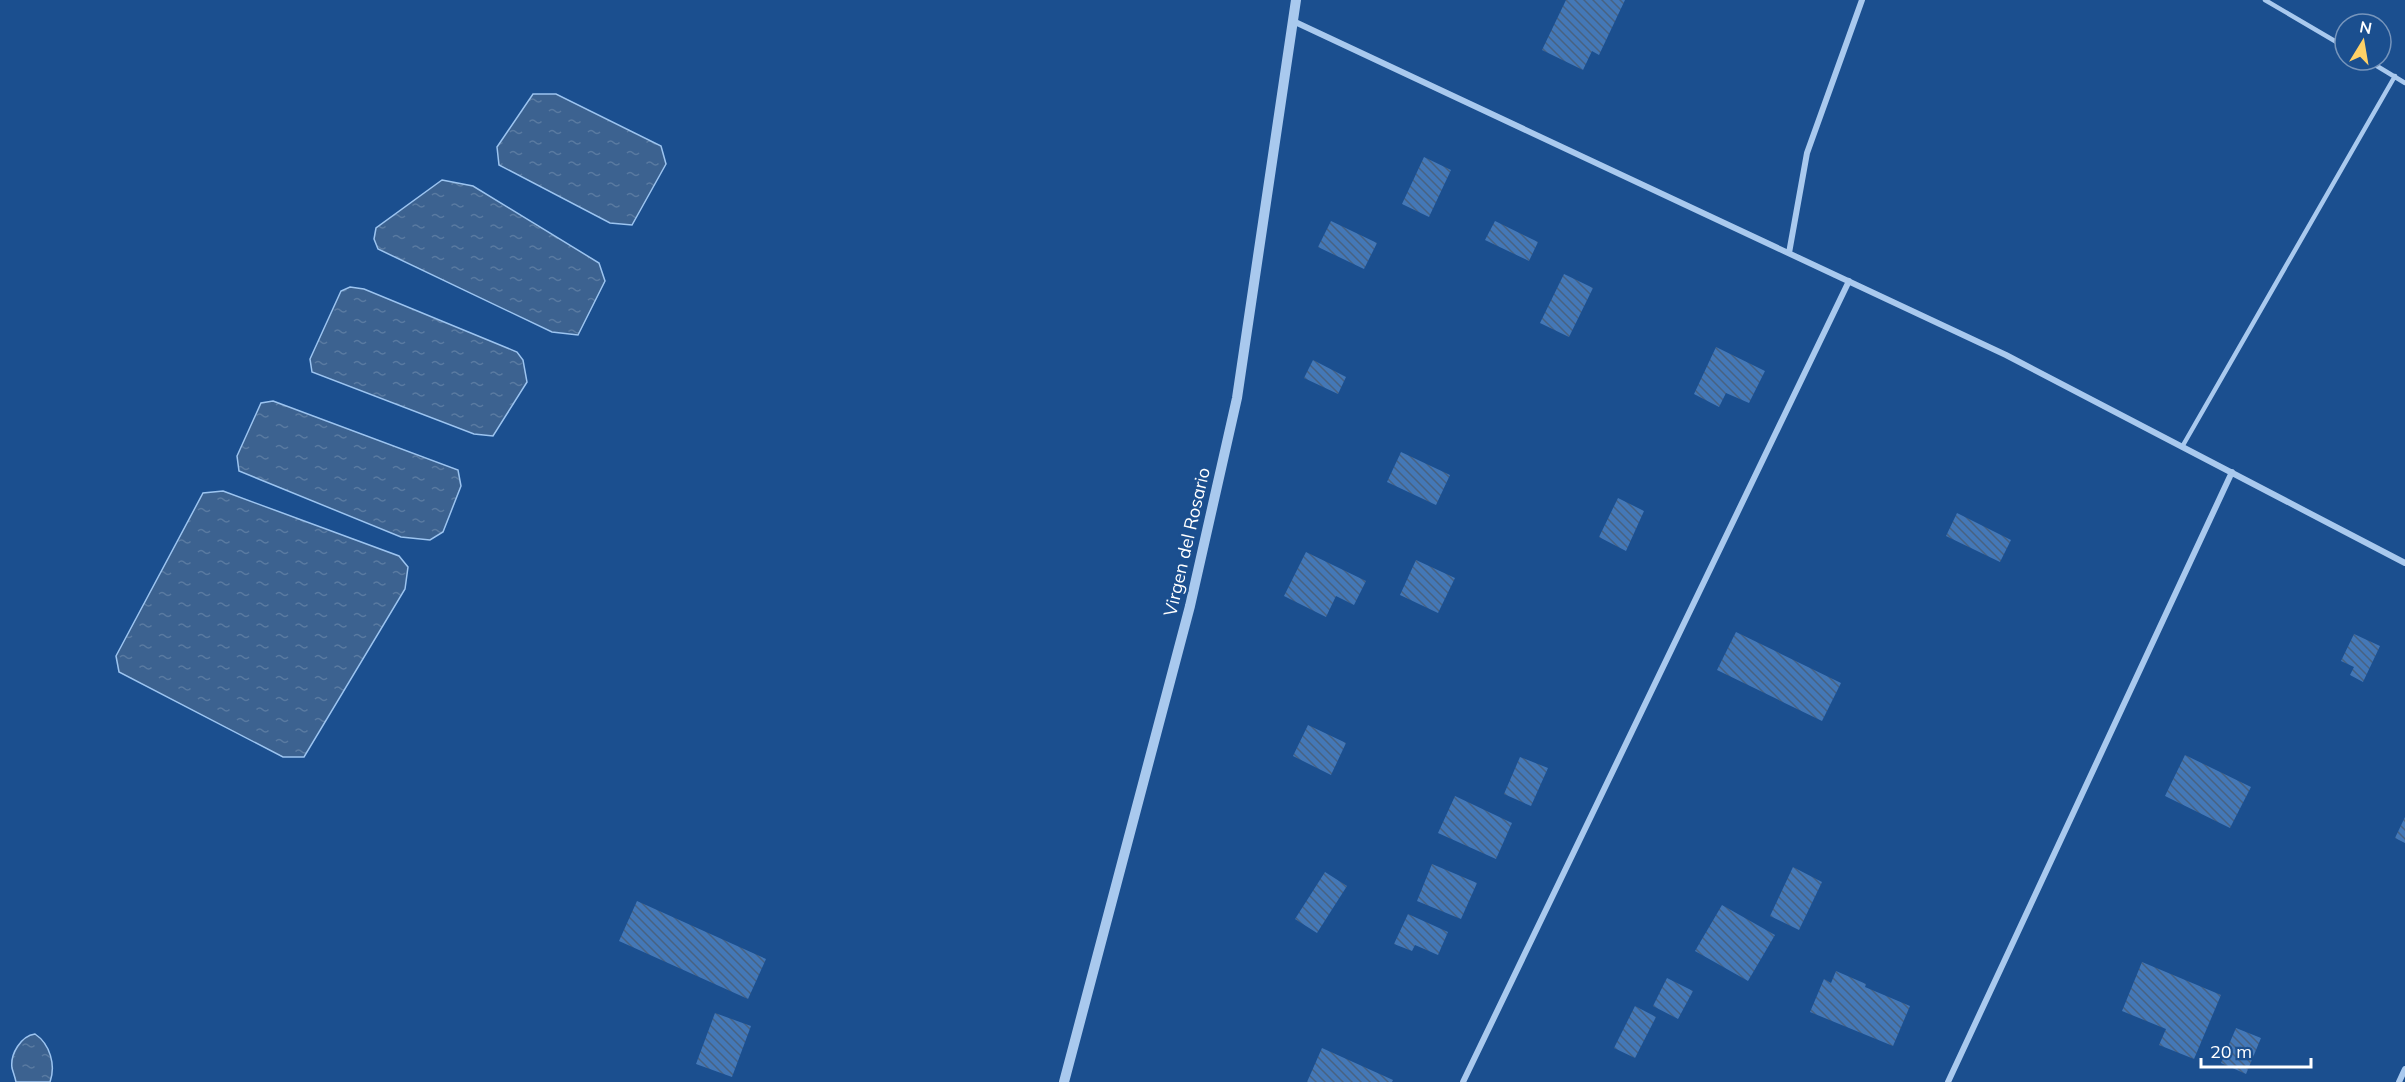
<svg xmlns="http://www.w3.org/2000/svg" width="2405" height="1082" font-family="Mulish,sans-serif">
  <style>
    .water { fill: url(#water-ripples); stroke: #9cc4f0; stroke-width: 1.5 }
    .building { fill: url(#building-back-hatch) }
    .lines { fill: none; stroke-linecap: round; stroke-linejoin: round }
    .service { stroke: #a9c9ee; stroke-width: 4.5 }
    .minor { stroke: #a9c9ee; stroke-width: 6 }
    .tertiary { stroke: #a9c9ee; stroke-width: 10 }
    .labels { text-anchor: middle; stroke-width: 5; stroke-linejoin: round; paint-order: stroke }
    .street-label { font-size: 18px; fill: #fff; stroke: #1b4f8f }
  </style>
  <defs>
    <pattern id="water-ripples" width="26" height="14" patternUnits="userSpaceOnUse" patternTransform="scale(1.5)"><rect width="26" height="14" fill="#3c6290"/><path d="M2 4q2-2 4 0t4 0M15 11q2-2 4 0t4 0" fill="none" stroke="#597aa1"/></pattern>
    <pattern id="building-back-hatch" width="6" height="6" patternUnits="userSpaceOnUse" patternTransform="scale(1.5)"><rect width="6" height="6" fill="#4478b7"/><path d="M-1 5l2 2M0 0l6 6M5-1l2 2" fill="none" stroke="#486282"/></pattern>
  </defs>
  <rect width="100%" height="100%" fill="#1b4f8f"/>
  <path class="water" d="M533 94H556L661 146 666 164 632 225 610 223 499 165 497 147Z
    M442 180 473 186 599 263 605 281 578 335 552 332 378 249 374 239 376 228Z
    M350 287 364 289 517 352 523 360 527 382 493 436 474 434 312 372 310 359 341 291Z
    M273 401 458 470 461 486 443 532 430 540 401 537 239 471 237 456 261 403Z
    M223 491 399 556 408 567 405 589 304 757H283L119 672 116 656 203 493Z
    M35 1034C50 1044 56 1065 50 1082H16C15 1077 13 1072 12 1068 10 1054 21 1036 35 1034Z"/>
  <path class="building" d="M1566 0H1625L1599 55 1592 51 1583 70 1542 50Z
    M1424 157 1451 170 1429 217 1402 204Z
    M1331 221 1377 243 1364 269 1318 247Z
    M1495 221 1538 242 1529 261 1485 240Z
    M1564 274 1593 288 1569 337 1540 323Z
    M1716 347 1765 371 1749 403 1726 393 1719 407 1694 394Z
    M1313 360 1346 377 1338 394 1304 378Z
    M1401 452 1450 475 1436 505 1387 482Z
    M1618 498 1644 511 1626 551 1599 537Z
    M1957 513 2011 540 2000 562 1946 536Z
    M1306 552 1366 581 1354 605 1336 596 1326 617 1284 596Z
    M1416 560 1455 578 1438 613 1400 595Z
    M1736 632 1841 683 1822 721 1717 670Z
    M2354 634 2380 646 2363 682 2350 675 2354 667 2341 661Z
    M1308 725 1346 743 1331 775 1293 756Z
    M2185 755 2251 787 2230 828 2165 796Z
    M1520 757 1548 768 1531 806 1504 794Z
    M1455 796 1512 823 1496 859 1438 833Z
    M2405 817V843L2395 838Z
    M1432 864 1477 883 1461 919 1417 901Z
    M1793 867 1822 882 1799 930 1770 916Z
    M1325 872 1347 886 1317 933 1295 919Z
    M637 901 766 959 748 999 619 941Z
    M1722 905 1775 935 1748 981 1695 951Z
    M1408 914 1448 932 1438 955 1415 945 1412 951 1394 944Z
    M2142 962 2221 995 2194 1059 2159 1045 2166 1029 2122 1011Z
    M1836 971 1866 984 1865 987 1910 1006 1893 1046 1810 1012 1824 979 1831 983Z
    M1667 978 1693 991 1678 1019 1653 1006Z
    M1635 1006 1656 1017 1635 1058 1614 1048Z
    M715 1013 751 1026 732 1077 696 1064Z
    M2236 1028 2261 1038 2246 1074 2221 1063Z
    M1322 1048 1393 1080 1392 1082H1307Z"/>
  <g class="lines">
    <path class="service" d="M2265 0 2345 47
      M2367 60 2405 83
      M2182 447 2395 76"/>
    <path class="minor" d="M1293 21 2006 355 2405 563
      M1789 253 1807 153 1862 0
      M1463 1082 1849 281
      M1948 1082 2232 472
      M2399 1082 2405 1069"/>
    <path class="tertiary" d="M1064 1082 1190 606 1237 398 1296 0"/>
  </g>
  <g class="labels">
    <g class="street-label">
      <text transform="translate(1187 542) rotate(-77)" y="6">Virgen del Rosario</text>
    </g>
  </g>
  <g transform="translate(2363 42) rotate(11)"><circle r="28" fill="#1b4f8f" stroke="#7695bc" stroke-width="1.5"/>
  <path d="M0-4.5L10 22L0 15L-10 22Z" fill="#ffd166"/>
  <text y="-9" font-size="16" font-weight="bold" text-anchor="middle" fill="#ffffff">N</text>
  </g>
  <path d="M2201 1058v9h110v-9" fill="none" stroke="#ffffff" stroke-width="3"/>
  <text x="2210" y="1058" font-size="18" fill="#ffffff" stroke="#1b4f8f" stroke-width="4.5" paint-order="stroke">20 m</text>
</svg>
